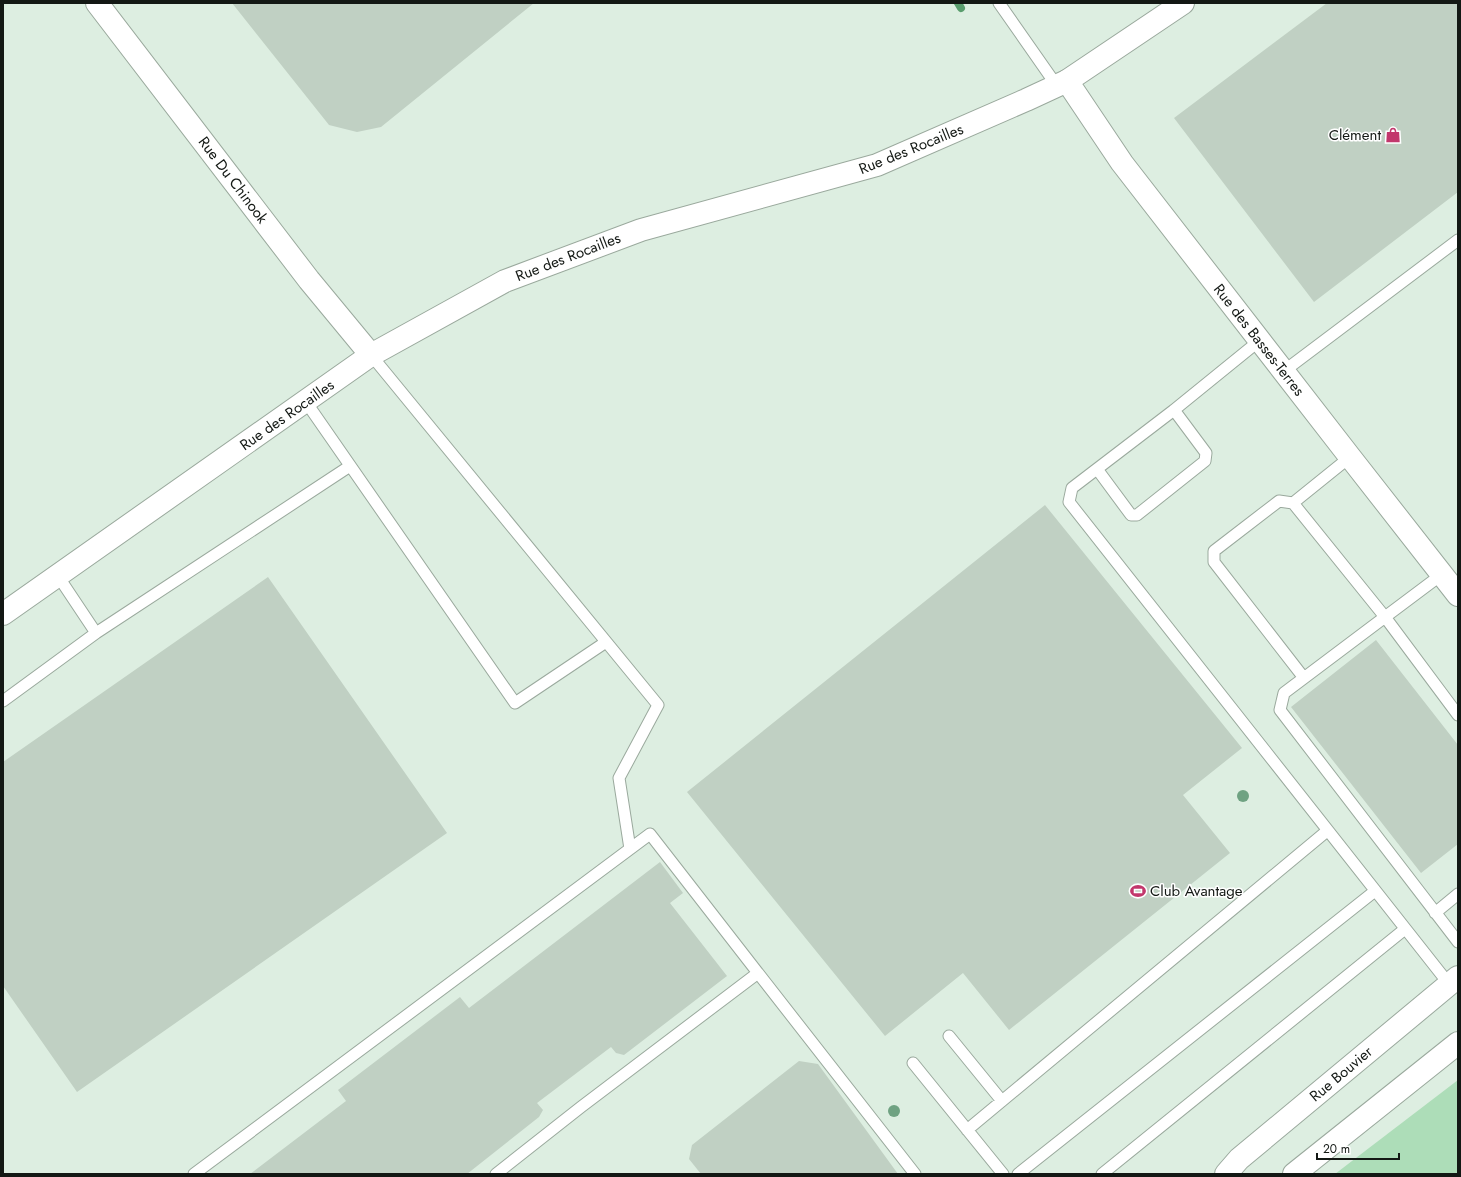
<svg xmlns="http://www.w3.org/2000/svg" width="1461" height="1177" font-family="Jost,sans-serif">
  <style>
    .green { fill: #adddb8 }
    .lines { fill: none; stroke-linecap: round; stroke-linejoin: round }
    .stream { stroke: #599d6d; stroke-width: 8 }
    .building { fill: #c0d0c3 }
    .lane-casing { stroke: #9aa99d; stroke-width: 13 }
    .street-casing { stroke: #9aa99d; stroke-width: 24 }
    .secondary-casing { stroke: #9aa99d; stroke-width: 24 }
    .lane { stroke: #fff; stroke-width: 11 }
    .street { stroke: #fff; stroke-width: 22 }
    .secondary { stroke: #fff; stroke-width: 22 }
    .tree { fill: #6fa282 }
    .labels { text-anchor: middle; stroke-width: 3; stroke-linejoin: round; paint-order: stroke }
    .poi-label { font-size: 15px; fill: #131814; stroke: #fff; text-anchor: end }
    .street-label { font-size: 15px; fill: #131814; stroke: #fff }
  </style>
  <rect width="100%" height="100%" fill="#ddeee1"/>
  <path class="green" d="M1458 1080V1174H1335Z"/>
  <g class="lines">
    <path class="stream" d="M958 3 961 8"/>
  </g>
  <path class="building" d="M232 3H534L381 127 357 132 329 125Z
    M1327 3H1458V192L1314 302 1174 118Z
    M1045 505 1242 748 1183 795 1230 853 1009 1030 963 973 885 1036 687 792Z
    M268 577 447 833 77 1092 3 986V762Z
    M1376 640 1458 745V844L1421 873 1291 707Z
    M660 862 683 893 670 903 727 976 624 1055 616 1053 611 1047 537 1103 543 1110 539 1117 467 1174H250L346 1101 338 1090 460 997 469 1008Z
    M799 1061 818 1064 898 1174H701L689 1159 692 1145Z"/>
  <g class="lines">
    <defs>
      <path id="lane" d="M999 3 1057 86
        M1259 341 1174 410 1072 488 1069 502 1449 984
        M371 355 658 705 619 778 630 849
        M1284 371 1458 240
        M306 402 515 703 606 642
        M1350 457 1293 503 1385 617 1284 693 1280 710 1458 942
        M1097 469 1131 515H1137L1205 461 1206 453 1174 410
        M1293 503 1279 501 1214 551V562L1304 678
        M1441 575 1385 617 1458 715
        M96 633 350 466
        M3 701 96 633 58 576
        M1435 913 1458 894
        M949 1036 1002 1101
        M913 1063 1003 1174
        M967 1130 1327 831
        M194 1174 650 834 758 973
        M496 1174 581 1107 758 973 915 1174
        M1018 1174 1375 891
        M1102 1174 1405 929"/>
      <path id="street" d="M97 3 309 280 371 355
        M3 614 371 355 505 281 641 230 877 165 1026 100 1067 81"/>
      <path id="secondary" d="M1183 3 1067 81 1122 163 1350 457 1458 595
        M1226 1174 1239 1159 1458 977
        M1294 1174 1458 1043"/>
    </defs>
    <use href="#lane" class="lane-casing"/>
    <use href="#street" class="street-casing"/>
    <use href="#secondary" class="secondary-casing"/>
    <use href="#lane" class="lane"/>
    <use href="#street" class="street"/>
    <use href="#secondary" class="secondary"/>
  </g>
  <g class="tree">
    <circle cx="1243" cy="796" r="6"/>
    <circle cx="894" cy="1111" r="6"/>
  </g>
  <defs>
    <symbol id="shop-bare" viewBox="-9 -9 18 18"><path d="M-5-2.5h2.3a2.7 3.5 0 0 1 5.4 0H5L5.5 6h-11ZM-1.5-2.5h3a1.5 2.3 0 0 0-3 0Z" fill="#c2376c" stroke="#fff" stroke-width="2.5" paint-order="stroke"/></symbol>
    <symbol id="stadium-bare" viewBox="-9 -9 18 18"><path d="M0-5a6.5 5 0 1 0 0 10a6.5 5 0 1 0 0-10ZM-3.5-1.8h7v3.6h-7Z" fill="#c2376c" stroke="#fff" stroke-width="2.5" paint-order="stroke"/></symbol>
  </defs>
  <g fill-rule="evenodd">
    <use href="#shop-bare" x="1382" y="124" width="22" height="22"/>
    <use href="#stadium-bare" x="1127" y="880" width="22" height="22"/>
  </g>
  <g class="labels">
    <g class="poi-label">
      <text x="1381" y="140">Clément</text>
      <text x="1150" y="896" text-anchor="start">Club Avantage</text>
    </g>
    <g class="street-label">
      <text transform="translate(911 149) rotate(-22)" y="5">Rue des Rocailles</text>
      <text transform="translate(233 180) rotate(53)" y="5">Rue Du Chinook</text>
      <text transform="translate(568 257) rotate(-21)" y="5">Rue des Rocailles</text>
      <text transform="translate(1259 340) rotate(52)" y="5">Rue des Basses-Terres</text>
      <text transform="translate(287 415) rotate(-35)" y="5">Rue des Rocailles</text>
      <text transform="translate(1341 1074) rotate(-40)" y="5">Rue Bouvier</text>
    </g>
  </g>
  <rect width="1461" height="1177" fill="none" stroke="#131814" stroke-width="8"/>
  <path d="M1317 1153v6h82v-6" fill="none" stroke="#131814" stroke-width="2"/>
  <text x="1323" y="1153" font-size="12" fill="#131814" stroke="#ffffff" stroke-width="3" paint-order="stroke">20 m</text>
</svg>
